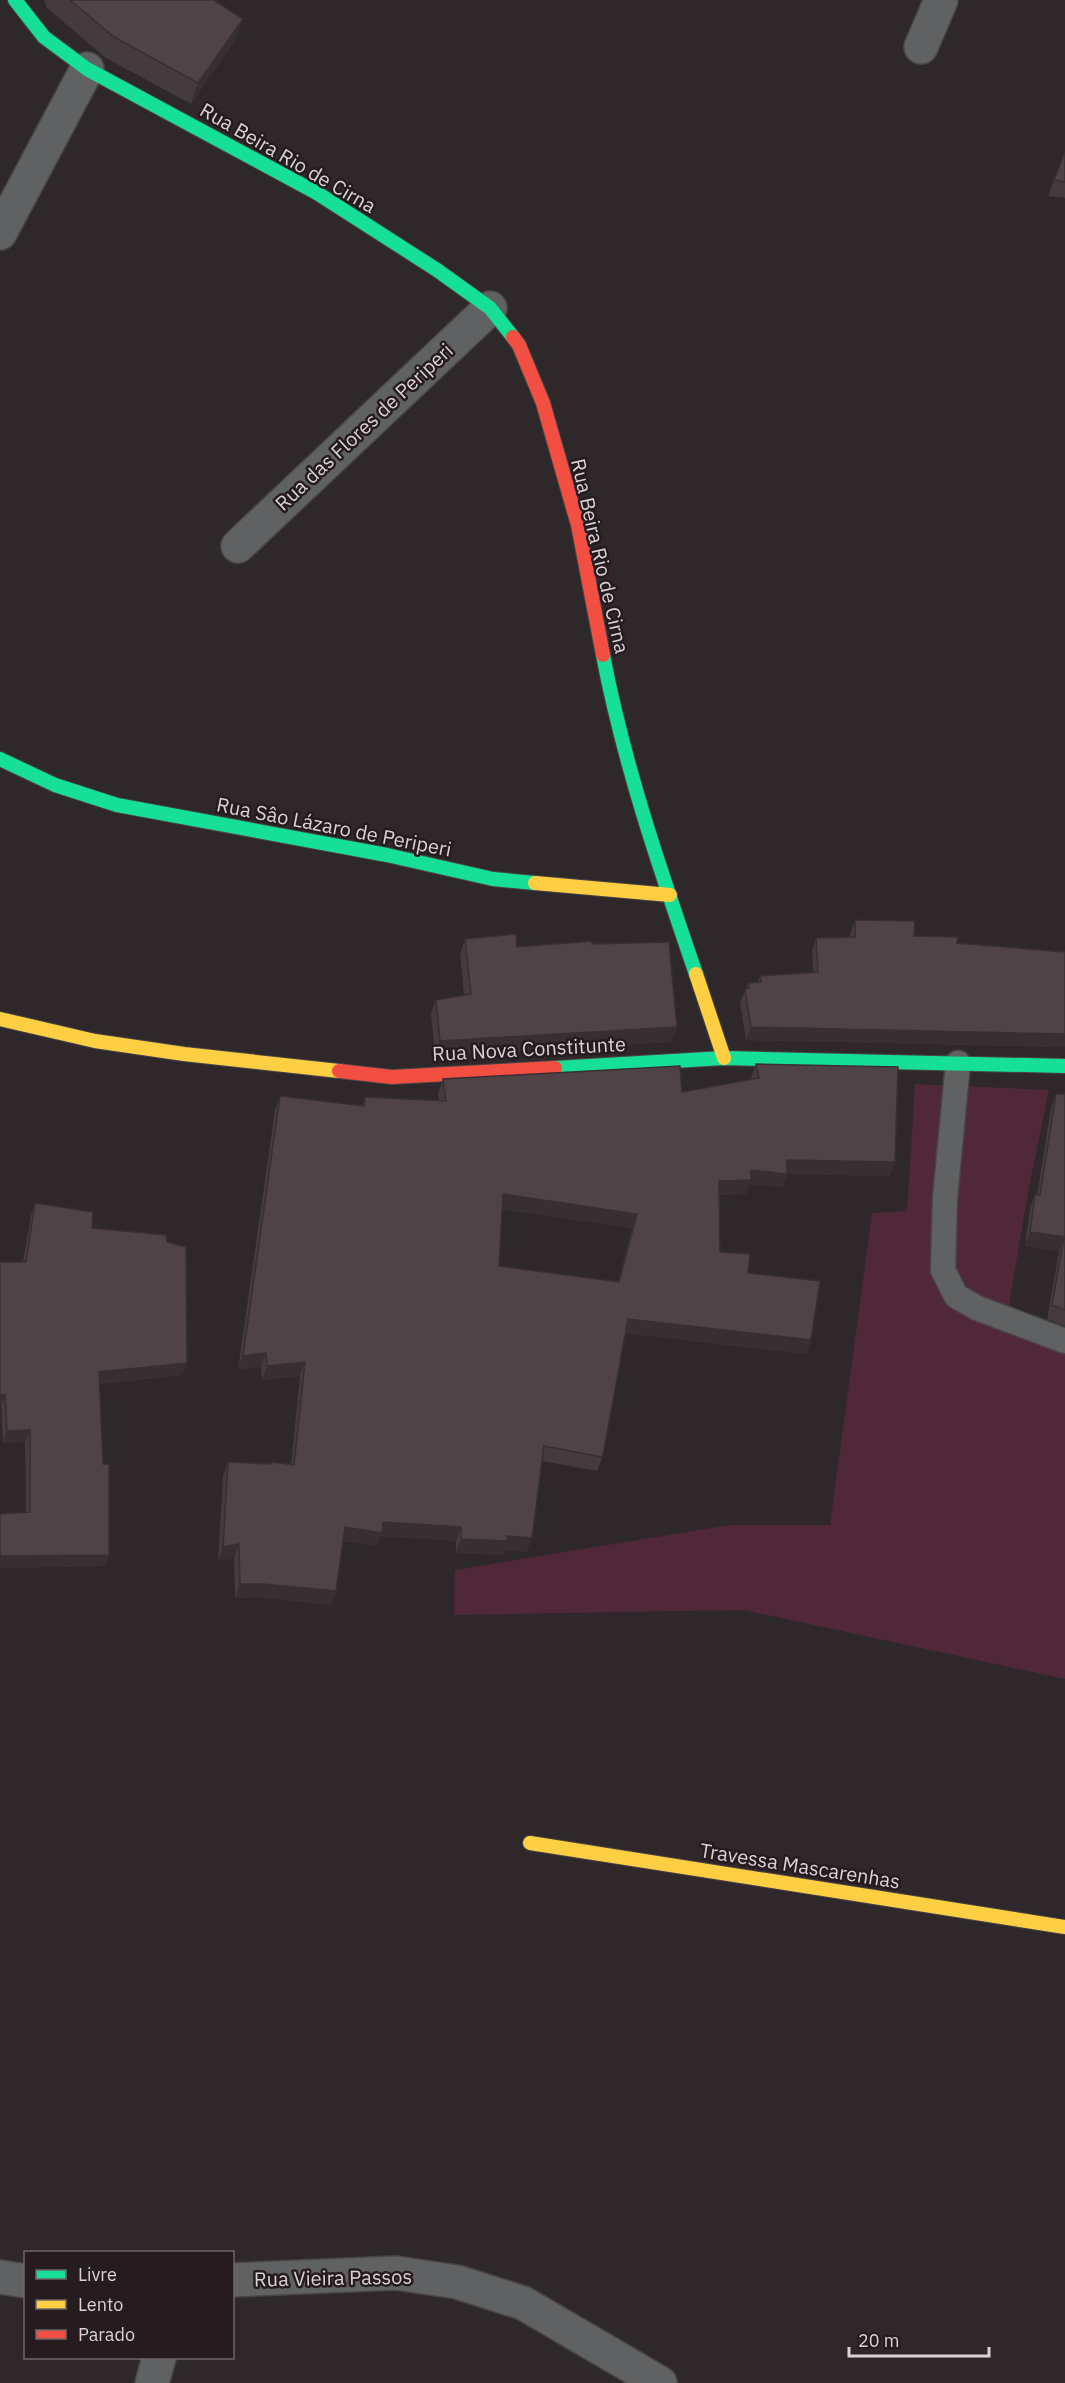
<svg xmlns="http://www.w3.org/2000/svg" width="1065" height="2383" font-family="'IBM Plex Sans',sans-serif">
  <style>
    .green { fill: #51283a }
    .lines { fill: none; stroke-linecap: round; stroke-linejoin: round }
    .lane-casing { stroke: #494446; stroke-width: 27 }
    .street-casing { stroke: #494446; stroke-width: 36 }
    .fast-casing { stroke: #494446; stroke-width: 16 }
    .slow-casing { stroke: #494446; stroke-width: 16 }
    .jam-casing { stroke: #494446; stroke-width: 16 }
    .lane { stroke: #606162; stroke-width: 24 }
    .street { stroke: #606162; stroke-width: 33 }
    .fast { stroke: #16e098; stroke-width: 14 }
    .slow { stroke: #ffcf43; stroke-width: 14 }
    .jam { stroke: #f24e42; stroke-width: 14 }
    .wall { fill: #453a3e; fill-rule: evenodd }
    .shaded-wall { fill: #382f32 }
    .building { fill: #504348; stroke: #382f32; stroke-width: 1.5; fill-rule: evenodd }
    .labels { text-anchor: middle; stroke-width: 5; stroke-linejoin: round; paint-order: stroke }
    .street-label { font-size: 20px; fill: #dad3d6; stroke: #261c20 }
  </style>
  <rect width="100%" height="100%" fill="#2e282a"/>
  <path class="green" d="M915 1084 1049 1090 1028 1192 1007 1317 1065 1336V1679L744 1610 454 1615 455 1570 730 1525H830L872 1213 907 1211Z"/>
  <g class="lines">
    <defs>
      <path id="lane" d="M958 1063 945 1198 943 1270 956 1296 977 1308 1065 1341"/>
      <path id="street" d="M921 47 941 0
        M0 233 87 69
        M238 546 490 308
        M0 2277 26 2281
        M232 2280 396 2273 457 2282 523 2303 660 2383
        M152 2383 159 2358"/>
      <path id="fast" d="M15 0 44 37 87 69 317 193 437 270 490 308 513 337
        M603 655C624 765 660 869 696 974
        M0 759 55 785 117 805 387 855 493 879 535 883
        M555 1068 724 1058 1065 1066"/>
      <path id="slow" d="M535 883 670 895
        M696 974 724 1058
        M0 1019 95 1041 184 1054 339 1071
        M530 1843 1065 1927"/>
      <path id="jam" d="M513 337 519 345 543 403 578 525 603 655
        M339 1071 392 1077 555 1068"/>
    </defs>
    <use href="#lane" class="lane-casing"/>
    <use href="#street" class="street-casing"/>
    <use href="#fast" class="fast-casing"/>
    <use href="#slow" class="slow-casing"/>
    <use href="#jam" class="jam-casing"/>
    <use href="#lane" class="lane"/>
    <use href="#street" class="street"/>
    <use href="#fast" class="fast"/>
    <use href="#slow" class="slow"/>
    <use href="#jam" class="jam"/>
  </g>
  <path class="wall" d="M44 0H214L243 19 235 40 191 104 106 58 47 8Z
    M1065 152V198L1048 196 1054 180Z
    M855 920 914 936 957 943 1065 952V1045L1064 1047 746 1040 740 1002 748 983 758 982 760 976 813 973 812 951 816 938 850 937V934Z
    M465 939 517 947 592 944 677 1027 671 1042 435 1056 431 1014 436 1000 464 995 460 954Z
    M756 1064 890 1176 787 1174 782 1187 749 1184 746 1194 719 1195 720 1252 748 1273 811 1340 806 1354 625 1333 603 1455 598 1469 597 1471 542 1461 527 1552 504 1550 502 1555 456 1553V1541L380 1536 377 1546 343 1541 336 1591 331 1605 258 1597 235 1598 234 1558 218 1561 223 1476 228 1462 291 1465 300 1376 262 1380 261 1367 238 1369 275 1110 280 1096 362 1106 365 1097 439 1101 438 1093 443 1079 682 1092 752 1079 751 1077ZM502 1209 632 1228 618 1282 499 1266Z
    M1056 1094H1065V1326L1047 1319 1059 1251 1025 1246 1030 1208 1035 1194 1037 1195 1051 1107Z
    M35 1203 92 1228 167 1242 183 1375 99 1384 103 1464 109 1555 105 1566 0 1568V1514L26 1513 25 1442 3 1443 1 1406H0V1262H23L31 1215Z"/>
  <path class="shaded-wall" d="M243 19 235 40 191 104 198 83Z
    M677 1027 671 1042 435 1056 440 1041Z
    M751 1027 1065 1034V1045L1064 1047 746 1040Z
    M787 1160 895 1162 890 1176 787 1174 782 1187 749 1184 746 1194 714 1195 719 1181 751 1170Z
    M503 1194 637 1214 632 1228 498 1208Z
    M1030 1232 1064 1237 1059 1251 1025 1246Z
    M628 1319 811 1340 806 1354 623 1333Z
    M266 1353 261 1367 238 1369 243 1356Z
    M305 1362 300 1376 262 1380 267 1366Z
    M187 1363 183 1375 94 1384 99 1372Z
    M0 1395H5L1 1406H0Z
    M30 1430 25 1442 3 1443 7 1431Z
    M383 1522 461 1527 456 1541 380 1536 377 1546 339 1541 345 1527Z
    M507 1536 532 1538 527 1552 504 1550 502 1555 456 1553 461 1539Z
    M239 1544 234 1558 218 1561 223 1547Z
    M109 1555 105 1566 0 1568V1556Z
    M240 1584H263L336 1591 331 1605 258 1597 235 1598Z"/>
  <path class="building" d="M70 0H214L243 19 198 83 114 37Z
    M1065 152V182L1054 180Z
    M855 920 915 921 914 936 958 937 957 943 1065 952V1034L751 1027 745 989 749 988 748 983 761 982 760 976 818 972 816 938 855 937Z
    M516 934 517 947 592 941V944L669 942 677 1027 440 1041 436 1000 471 994 465 939Z
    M756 1064 898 1067 895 1162 787 1160V1174L751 1170V1180L719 1181 720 1252 750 1254 748 1273 820 1281 811 1340 628 1319 603 1455 602 1457 544 1446 532 1538 507 1536V1541L461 1539V1527L383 1522 382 1533 345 1527 336 1591 263 1584H240L239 1544 223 1547 228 1462 272 1464V1462L294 1465 305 1362 267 1366 266 1353 243 1356 280 1096 364 1106 365 1097 446 1101 443 1079 680 1066 682 1092 759 1078ZM503 1194 637 1214 619 1282 499 1266Z
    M1056 1094H1065V1310L1052 1305 1064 1237 1030 1232 1035 1194 1040 1195Z
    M35 1203 93 1212 92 1228 166 1235 167 1242 186 1247 187 1363 99 1372 103 1464H109V1555L0 1556V1514L30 1512V1430L7 1431 5 1395H0V1262H26Z"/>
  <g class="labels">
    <g class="street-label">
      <text transform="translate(288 158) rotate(30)" y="7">Rua Beira Rio de Cirna</text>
      <text transform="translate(364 427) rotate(-43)" y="7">Rua das Flores de Periperi</text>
      <text transform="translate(600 556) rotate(77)" y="7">Rua Beira Rio de Cirna</text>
      <text transform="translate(334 827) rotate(11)" y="7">Rua Sâo Lázaro de Periperi</text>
      <text transform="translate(529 1049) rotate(-3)" y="7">Rua Nova Constitunte</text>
      <text transform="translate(800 1866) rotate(9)" y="7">Travessa Mascarenhas</text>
      <text transform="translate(333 2278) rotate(-1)" y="7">Rua Vieira Passos</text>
    </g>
  </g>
  <rect x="24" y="2251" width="210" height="108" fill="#261c20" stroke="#6e6569" stroke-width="1.5"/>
  <rect x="36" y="2270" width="30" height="9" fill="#16e098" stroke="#6e6569" stroke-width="1.5"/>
  <text x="78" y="2281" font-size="18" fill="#dad3d6">Livre</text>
  <rect x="36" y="2300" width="30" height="9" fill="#ffcf43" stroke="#6e6569" stroke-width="1.5"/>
  <text x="78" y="2311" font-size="18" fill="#dad3d6">Lento</text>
  <rect x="36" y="2330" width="30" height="9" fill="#f24e42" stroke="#6e6569" stroke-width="1.5"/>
  <text x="78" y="2341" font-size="18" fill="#dad3d6">Parado</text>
  <path d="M849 2347v9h140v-9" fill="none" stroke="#dad3d6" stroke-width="3"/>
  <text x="858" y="2347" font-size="18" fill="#dad3d6" stroke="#261c20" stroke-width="4.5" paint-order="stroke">20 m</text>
</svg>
